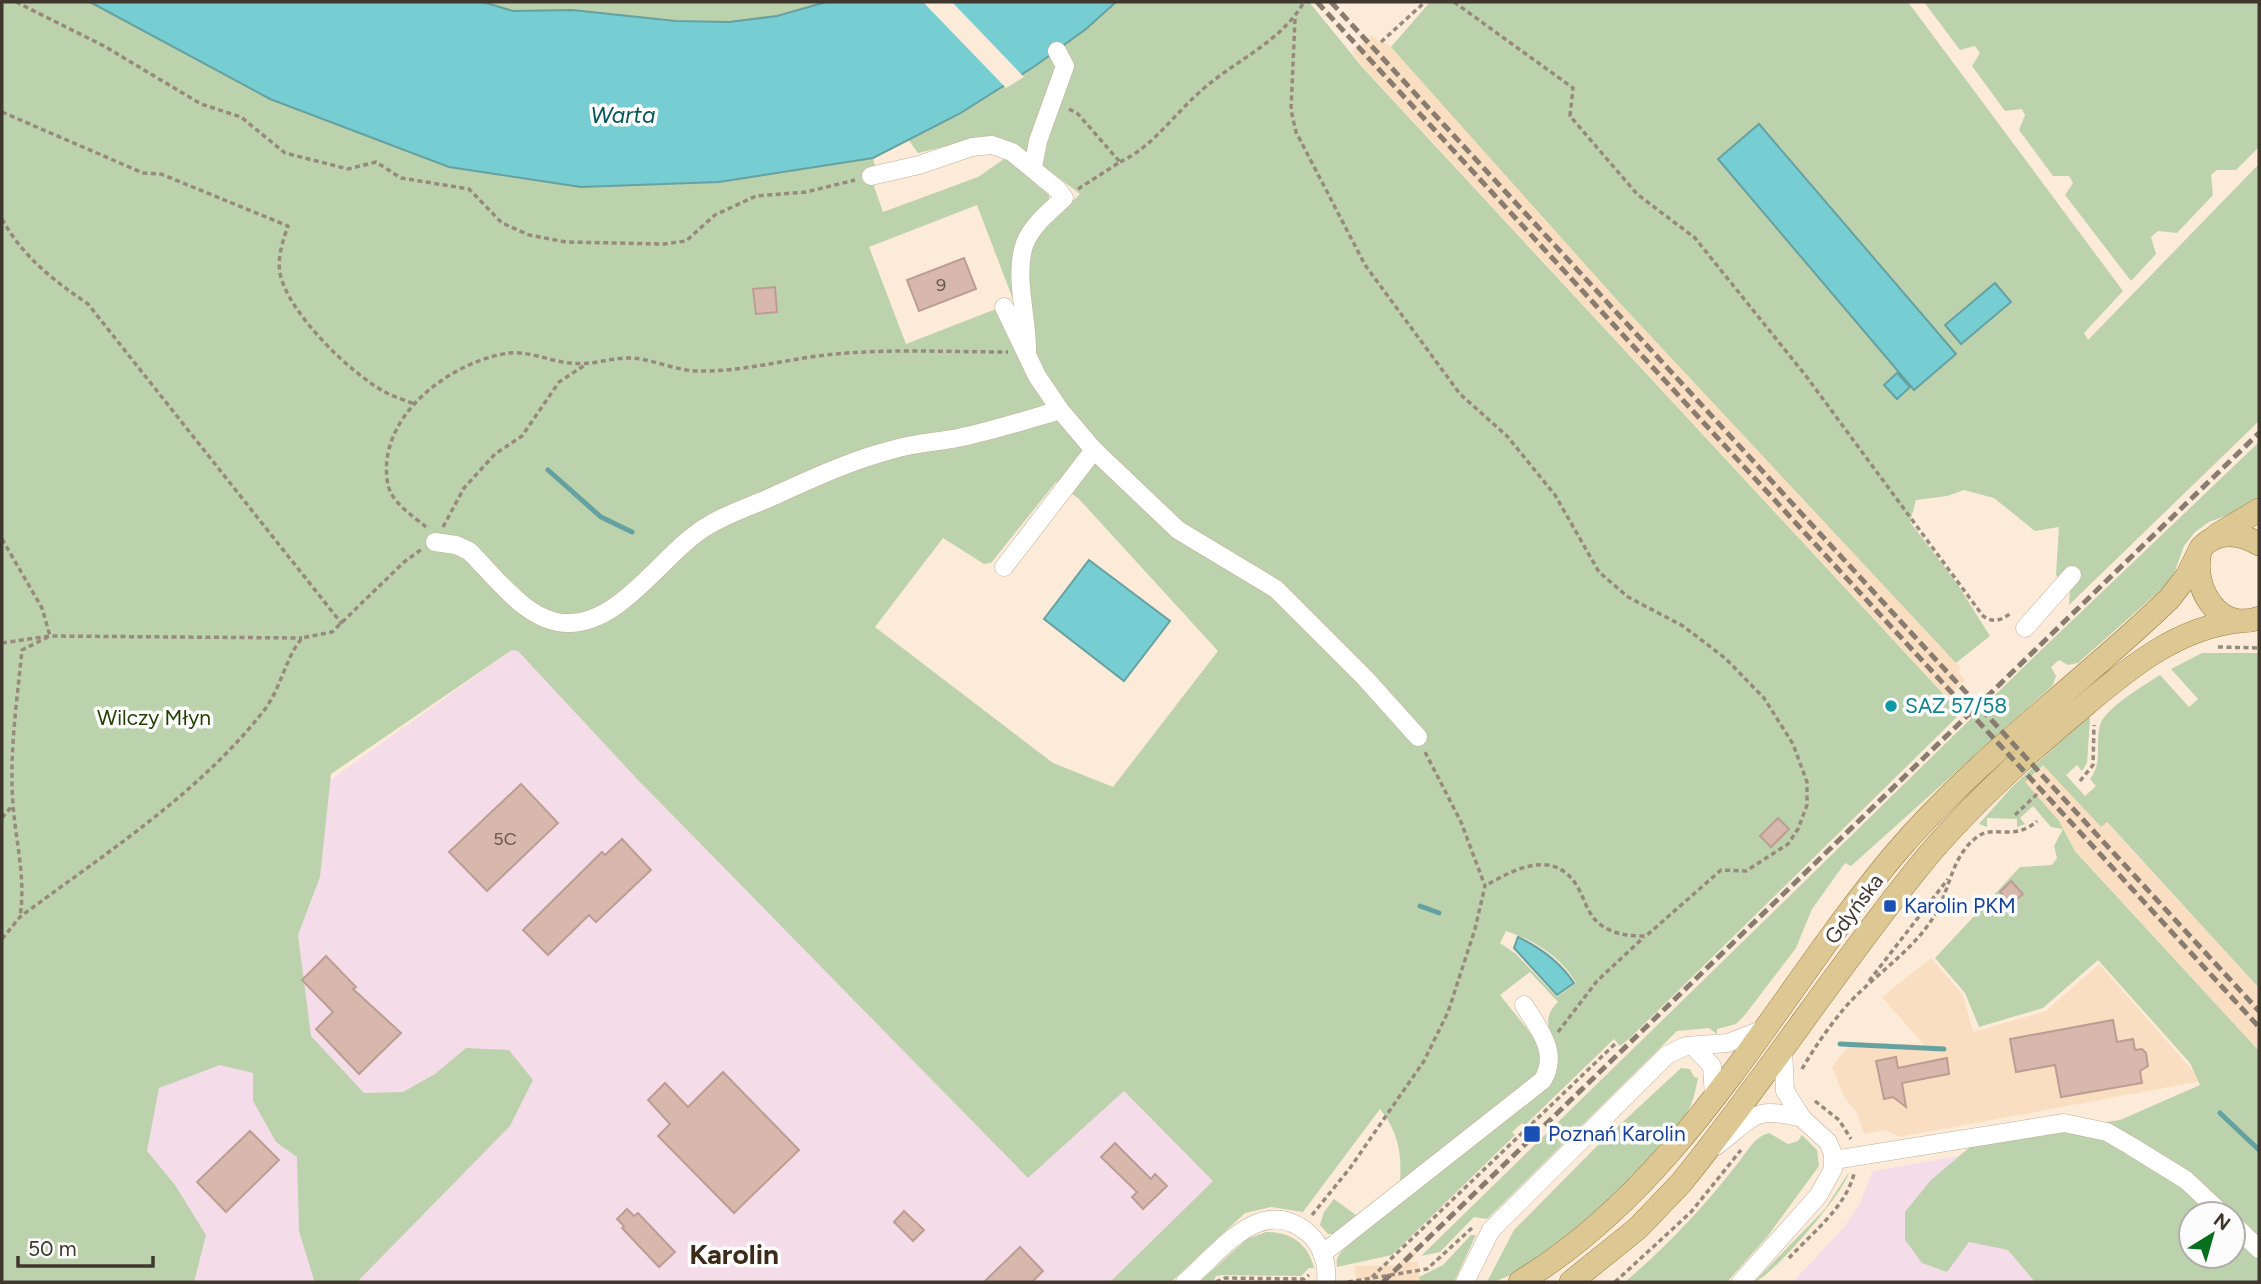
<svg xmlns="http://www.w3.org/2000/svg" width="2261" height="1284" font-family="Figtree,sans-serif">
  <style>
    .built { fill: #fadec1 }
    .industrial { fill: #f4dde9; fill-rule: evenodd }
    .green { fill: #bcd2ac; fill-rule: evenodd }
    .water { fill: #76ced2; stroke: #66a1a1; stroke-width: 2 }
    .pier { fill: #fdebd9 }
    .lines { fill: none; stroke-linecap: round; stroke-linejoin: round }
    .stream { stroke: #66a1a1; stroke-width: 5 }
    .building { fill: #d8b8ad; stroke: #bc9d93; stroke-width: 2 }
    .minor-casing { stroke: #c2ad96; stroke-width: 19 }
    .major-casing { stroke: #977d40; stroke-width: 24 }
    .path { stroke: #978a7c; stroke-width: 3.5; stroke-dasharray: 5 3.5; stroke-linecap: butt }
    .minor { stroke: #fff; stroke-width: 18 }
    .major { stroke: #ddc792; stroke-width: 23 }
    .rail { stroke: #887c70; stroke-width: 5; stroke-dasharray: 10 5; stroke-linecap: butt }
    .culture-dot { fill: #0f9aa8; stroke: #fcfcfc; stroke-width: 2.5 }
    .transit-dot { fill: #1a4fb4; stroke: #fcfcfc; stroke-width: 2.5 }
    .labels { text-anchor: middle; stroke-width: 7; stroke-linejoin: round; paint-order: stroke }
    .number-label { font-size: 18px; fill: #66574e }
    .culture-label { font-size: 21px; fill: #0d838f; stroke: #fcfcfc; text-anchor: start }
    .park-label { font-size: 21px; fill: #233f00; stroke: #fcfcfc }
    .transit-label { font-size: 21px; fill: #164399; stroke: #fcfcfc; text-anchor: start }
    .street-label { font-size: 21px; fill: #40372e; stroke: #fcfcfc }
    .water-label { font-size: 23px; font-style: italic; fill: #06575a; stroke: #fcfcfc }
    .district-label { font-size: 28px; font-weight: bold; fill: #3c2b18; stroke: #fcfcfc }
  </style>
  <rect width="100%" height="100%" fill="#fdebd9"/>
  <path class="built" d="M1372 35 1379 42 1388 44 1414 70 1617 300 1960 667 1959 673 1965 680 1947 697 1363 67 1352 52Z
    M2043 764 2101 827 2106 822 2259 988V1051L2075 850 2059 821 2024 782Z
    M1931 958 1963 995 1973 1032 2046 1011 2099 964 2202 1081 1900 1137 1886 1130 1864 1134 1856 1111 1844 1097 1832 1067 1851 1042 1924 1045 1882 997Z
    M1412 1250 1417 1254 1409 1262H1418L1420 1282H1356L1354 1266 1397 1265Z"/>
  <path class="industrial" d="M512 650H518L638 780 1028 1178 1124 1091 1214 1181 1110 1282H14L2 1063 179 888Z
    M2198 1121 2259 1282H1793L1844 1227 1860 1203 1873 1171 2083 1134ZM2191 1214H2233V1256H2191Z"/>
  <path class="green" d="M2 2H90L270 99 449 167 581 187 719 182 873 158 875 166 868 169 883 212 978 177 1004 159 1014 162 1049 195V203L1021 231 1015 257 1026 263 1038 234 1080 194 1011 142 959 143 918 153 907 138C983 102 1054 58 1116 2H1309L1363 68 1961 713 1630 1038 1620 1046 1614 1039 1525 1125 1522 1123 1512 1132 1515 1135 1392 1255 1337 1267C1335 1258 1340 1253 1346 1247L1551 1079C1570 1044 1531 1028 1558 1002L1530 972 1500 995 1540 1045 1542 1070 1334 1234H1328L1320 1225 1324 1212 1334 1199 1356 1215 1400 1182C1402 1152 1398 1132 1380 1109L1303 1212 1271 1207 1245 1213 1171 1282H1110L1213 1181 1124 1091 1028 1178 638 780 518 651 512 650 331 774 320 877 298 935 311 1036 364 1093 403 1092 435 1074 466 1048 509 1050 533 1080 510 1126 357 1282H319L314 1280 299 1231 297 1157 276 1142 253 1101V1073L220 1065 159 1088 147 1151 175 1185 206 1235 194 1282H2ZM977 205 1014 302 906 344 869 247ZM1056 482 1079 499 1218 651 1113 787 1053 763 875 627 943 538 984 564 991 563ZM1506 931C1536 941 1560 956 1576 983L1557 997 1516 954 1500 943Z
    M483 2H826L777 16 729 22 676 21 572 10 513 11Z
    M1430 2H1908L2123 291 2084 333 2088 340 2259 164V421L2069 605 2070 590 2056 575 2059 527 2035 531 1994 498 1964 490 1947 496 1916 500 1910 522 1956 582 1990 636 1956 663 1617 300 1391 47ZM1759 124 1955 355 1914 389 1718 160Z
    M1924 2H2259V147L2236 170H2217L2211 175 2213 195 2177 233 2158 231 2151 237 2156 254 2131 281 2065 195 2073 183 2069 176H2053L2019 130 2025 115 2022 109 2005 111 1972 66 1980 53 1975 46 1960 50Z
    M2259 442V496L2246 508 2209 522 2195 532 2184 546 2175 571 2164 587 2078 663 2068 665 2059 660 2051 667 2056 676 2053 685 1851 866 1845 863 1812 909 1796 948 1744 1016 1736 1024 1717 1029V1034L1709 1028 1677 1031 1487 1219 1474 1217 1440 1252 1421 1256 2036 655Z
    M2202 653H2259V988L2107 822 2101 827 2043 765 2025 782 2059 821 2075 851 2259 1051V1282H2035L2008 1250 1969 1242 1947 1272 1922 1263 1905 1240V1212L1931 1180 1977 1141 2120 1120 2200 1085 2190 1063 2098 960 2043 1008 1979 1027 1965 993 1935 958 2020 867 2052 865 2057 858 2054 846 2063 829 2051 827 2033 806 2020 818 2025 824 2017 827V819L1987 818V827L1979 824 2011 788 2088 716 2090 719 2087 763 2082 771 2077 765 2066 775 2085 796 2096 786 2090 779C2103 763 2095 743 2100 725 2105 708 2146 684 2160 675L2189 707 2198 699 2171 669ZM2191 1214H2233V1256H2191Z
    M1681 1068 1690 1069 1694 1077 1698 1078C1696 1088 1694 1099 1689 1109 1666 1151 1533 1282 1487 1282L1514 1230 1599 1144Z
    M1769 1133 1788 1144 1798 1141 1802 1135 1817 1150 1819 1166 1767 1237 1727 1282H1625C1667 1246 1704 1207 1738 1163 1747 1152 1754 1137 1769 1133Z
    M1849 1172C1844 1193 1773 1276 1754 1282L1825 1209Z
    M1266 1232C1290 1232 1308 1243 1314 1268H1309L1301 1276 1223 1275 1216 1276 1213 1282H1199L1247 1239Z
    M1471 1235H1476L1454 1282H1420L1419 1277 1443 1265Z"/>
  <path class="water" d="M90 2H483L513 11 572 10 676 21 729 22 777 16 826 2H1116L1086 29 1035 66 959 114 873 158 719 182 581 187 449 167 270 99Z
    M1759 124 1956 354 1914 390 1718 159Z
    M1995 283 2011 302 1961 344 1945 325Z
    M1897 373 1910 387 1897 399 1884 385Z
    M1089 560 1170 621 1124 681 1044 619Z
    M1518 937C1541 948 1560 962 1574 983L1557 995 1514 948Z"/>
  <path class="pier" d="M923 2H952L1024 77 1006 88Z"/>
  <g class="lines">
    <path class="stream" d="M548 470 601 517 632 532
      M1420 906 1439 913
      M1840 1044 1944 1049
      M2220 1113 2259 1150"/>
  </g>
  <path class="building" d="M964 258 976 289 919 311 907 280Z
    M775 287 777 312 756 314 753 289Z
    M521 784 558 823 487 891 449 852Z
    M1778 818 1789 829 1771 847 1760 836Z
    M622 839 651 870 596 922 589 915 548 955 523 930 602 852 605 855Z
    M2011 881 2023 894 2011 904 2000 892Z
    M326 956 356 987 353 989 401 1033 359 1074 316 1029 333 1012 302 980Z
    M2113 1020 2117 1042 2133 1039 2135 1050 2142 1049 2146 1053 2148 1066 2140 1071 2142 1083 2061 1097 2055 1065 2016 1072 2010 1039Z
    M1896 1057 1898 1068 1947 1058 1949 1074 1902 1083 1906 1107 1893 1097 1884 1099 1876 1061Z
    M723 1072 799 1150 734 1213 658 1136 670 1124 648 1100 665 1083 688 1107Z
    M250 1131 279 1160 226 1212 197 1182Z
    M1115 1143 1151 1179 1155 1174 1167 1186 1143 1209 1132 1197 1137 1192 1101 1157Z
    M627 1209 634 1216 638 1213 675 1252 659 1267 622 1228 624 1226 617 1219Z
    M904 1211 924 1230 913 1241 894 1222Z
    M1020 1247 1043 1271 1032 1282H984Z"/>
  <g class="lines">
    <defs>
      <path id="minor" d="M1033 167 1038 141 1065 66 1057 51
        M871 176 919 165 972 147 992 145 1012 152 1058 190 1064 198C1050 211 1032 225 1025 243 1013 276 1028 318 1027 352
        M1004 307 1037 376 1060 410 1094 450
        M435 542 456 545 469 551C496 577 528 624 569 623 623 623 665 550 709 525 727 514 748 507 767 499 809 480 851 460 895 449 915 443 937 442 958 438 992 431 1026 420 1060 410
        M1004 567 1094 450 1178 530 1276 589 1365 678 1418 737
        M2025 628 2072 575
        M1693 1046 1712 1066 1714 1097
        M1716 1146C1754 1118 1752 1105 1802 1118
        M1834 1160 2064 1123 2107 1132 2131 1146 2186 1180 2222 1214
        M2233 1224 2259 1249
        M1322 1254 1543 1080C1559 1051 1539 1030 1524 1005
        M1185 1282C1218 1255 1260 1192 1308 1233 1322 1245 1328 1264 1326 1282
        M1465 1282 1491 1230 1667 1055 1686 1046 1728 1043 1766 1028
        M1741 1282 1818 1196 1833 1169V1154L1828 1142 1802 1118 1785 1091 1783 1049"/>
      <path id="major" d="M2217 535 2259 510
        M2259 544C2239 533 2217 530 2201 548 2190 584 2216 633 2259 618
        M1520 1282C1686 1181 1773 1000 1894 855 1976 758 2079 686 2169 599L2187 576 2201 548
        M1571 1282 1638 1228 1681 1183C1764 1081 1835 971 1917 869 1965 809 2025 755 2084 706 2130 667 2179 627 2240 621"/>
    </defs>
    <use href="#minor" class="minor-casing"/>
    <use href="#major" class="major-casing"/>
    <path class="path" d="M16 2 104 46 201 104 241 117 285 153 348 169 376 162 401 178 469 189 502 223 529 235 566 242 664 244 686 241 715 215 756 196 806 192 855 180
      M1454 2 1573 88 1570 116 1637 194 1695 238 1806 376 1983 616C1994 624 2002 620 2012 612
      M1295 19 1291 110 1296 132 1365 265 1460 394 1507 436 1555 495 1599 572 1628 597 1683 626 1725 658 1764 698 1793 744 1807 782V805L1798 829 1788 844 1746 871 1721 870 1646 936C1630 936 1617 935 1604 927 1588 918 1586 901 1577 886 1554 848 1514 869 1485 886
      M1381 42 1425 2
      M1069 109 1078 114 1120 162 1078 189
      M2 112 143 173 161 174 288 226C283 240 277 258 280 273 287 312 351 374 385 392 394 397 405 400 414 404
      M1120 162C1153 147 1175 113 1202 90 1237 59 1280 43 1304 2
      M2 219C23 257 53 280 88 304L342 624
      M426 527C413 516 392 503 388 485 375 419 446 365 503 354 526 349 548 361 570 363 591 366 612 357 633 358 654 360 675 370 696 371 737 372 776 362 817 356 879 348 945 352 1008 352
      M443 527 464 488 495 454 522 436 559 382 588 363
      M2 539 42 608 50 636 22 650C17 701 9 754 13 805 16 843 26 879 20 917
      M2 643 50 636 302 638
      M2218 647 2259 648
      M2080 781 2093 765 2094 725
      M2015 815 2037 794
      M2 818 12 806
      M2 939 20 917C104 854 196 796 262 713 281 690 284 660 302 638L332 632 404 562 422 549
      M1869 981 1948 879
      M1558 1032 1597 981 1644 937
      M1802 1069C1815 1046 1840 1010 1860 992 1887 966 1919 944 1937 911 1951 885 1952 856 1977 837 1994 824 2014 842 2037 821
      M1815 1101 1839 1120 1851 1139
      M1312 1215 1350 1168 1424 1061 1448 1012 1475 929 1485 886 1461 822 1425 752
      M1789 1258C1812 1233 1845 1208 1854 1174
      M1372 1277 1617 1042
      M1216 1282 1225 1278 1304 1279 1309 1275
      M1348 1282 1427 1269 1472 1228
      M1615 1282 1691 1212 1741 1150"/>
    <use href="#minor" class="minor"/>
    <use href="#major" class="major"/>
    <path class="rail" d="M1317 2 2259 1027
      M1331 2 2259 1011
      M1383 1282 2259 433"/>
  </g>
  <circle class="culture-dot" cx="1891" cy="706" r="7"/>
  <g class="transit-dot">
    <rect x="1883" y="899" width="14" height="14" rx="3.5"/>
    <rect x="1523" y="1125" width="18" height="18" rx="3.5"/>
  </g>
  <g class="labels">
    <g class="number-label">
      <text x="941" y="291">9</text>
      <text x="505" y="845">5C</text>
    </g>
    <g class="culture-label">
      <text x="1905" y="713">SAZ 57/58</text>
    </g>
    <g class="park-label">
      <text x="154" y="725">Wilczy Młyn</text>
    </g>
    <g class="transit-label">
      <text x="1904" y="913">Karolin PKM</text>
      <text x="1548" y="1141">Poznań Karolin</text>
    </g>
    <g class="street-label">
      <text transform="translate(1854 909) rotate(-53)" y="7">Gdyńska</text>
    </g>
    <g class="water-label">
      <text x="623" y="123">Warta</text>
    </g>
    <g class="district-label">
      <text x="734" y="1264">Karolin</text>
    </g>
  </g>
  <rect width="2261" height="1284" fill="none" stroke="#40372e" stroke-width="7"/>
  <g transform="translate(2212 1235) rotate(37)"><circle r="33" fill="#fcfcfc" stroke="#b1adaa" stroke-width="2"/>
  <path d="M0-5L12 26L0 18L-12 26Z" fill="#086f1e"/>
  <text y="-10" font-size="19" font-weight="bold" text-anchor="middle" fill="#40372e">N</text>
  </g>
  <path d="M18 1256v10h135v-10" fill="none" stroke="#40372e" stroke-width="3.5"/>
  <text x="28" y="1256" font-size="21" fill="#40372e" stroke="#fcfcfc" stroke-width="5" paint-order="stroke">50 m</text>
</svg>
